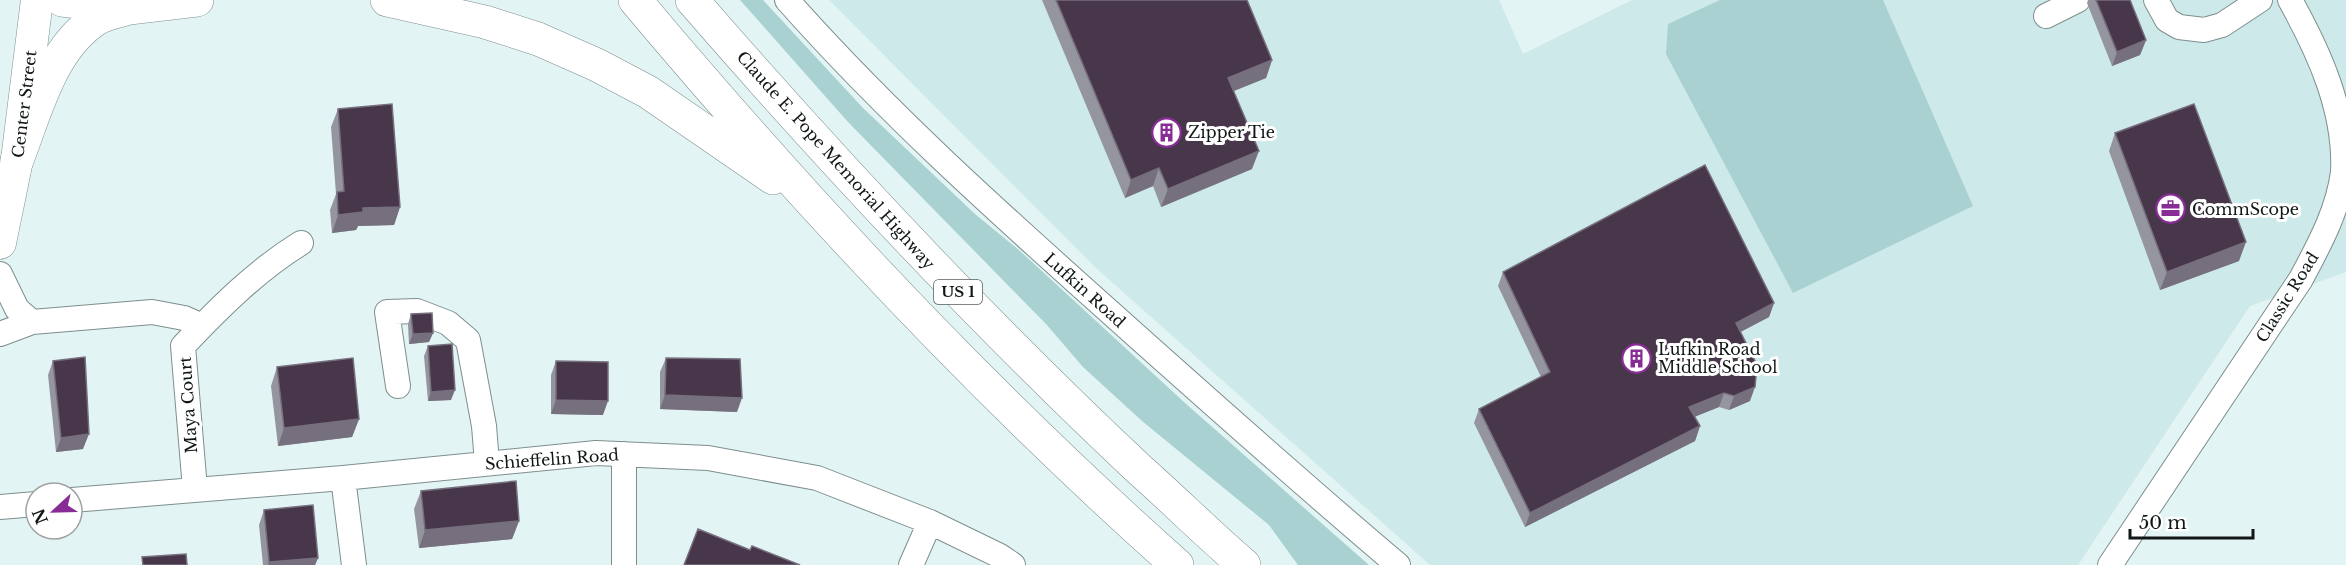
<svg xmlns="http://www.w3.org/2000/svg" width="2346" height="565" font-family="'Libre Baskerville',serif">
  <style>
    .built { fill: #cee9ea }
    .green { fill: #a9d1d1 }
    .lines { fill: none; stroke-linecap: round; stroke-linejoin: round }
    .minor-casing { stroke: #7e8e8e; stroke-width: 26 }
    .major-casing { stroke: #7e8e8e; stroke-width: 33 }
    .highway-casing { stroke: #7e8e8e; stroke-width: 34 }
    .minor { stroke: #fff; stroke-width: 24 }
    .major { stroke: #fff; stroke-width: 32 }
    .highway { stroke: #fff; stroke-width: 33 }
    .wall { fill: #9595a0 }
    .shaded-wall { fill: #766f7e }
    .building { fill: #48364b; stroke: #766f7e; stroke-width: 1.5 }
    .labels { text-anchor: middle; stroke-width: 6; stroke-linejoin: round; paint-order: stroke }
    .shield { fill: #fff; stroke: #585d5d; stroke-width: 1.5 }
    .shield-label { font-size: 15px; font-weight: bold; fill: #111717 }
    .street-label { font-size: 16px; fill: #111717; stroke: #fff }
    .poi-label { font-size: 16px; fill: #111717; stroke: #fff; text-anchor: start }
  </style>
  <rect width="100%" height="100%" fill="#e2f4f4"/>
  <path class="built" d="M829 0H1499L1523 54 1632 0H2346V272L2250 306 2078 565H1430L1096 268Z"/>
  <path class="green" d="M740 0H763L863 108 975 214 1019 250 1185 403 1369 565H1298L1269 525 1142 421 1083 367 1046 324 848 122Z
    M1720 0H1883L1973 206 1793 293 1666 54 1668 24Z"/>
  <g class="lines">
    <defs>
      <path id="minor" d="M787 0C887 113 1000 214 1112 314 1207 399 1301 483 1398 565
        M2156 0 2167 20 2179 27 2204 30 2222 25 2260 0
        M2046 16 2078 0
        M0 274 17 309 32 322
        M0 334 32 322 152 312 184 318 202 326
        M398 386 387 312 417 311 448 323 468 340 484 426 487 463
        M343 478 354 565
        M195 489 183 346C219 308 257 270 301 243
        M72 500 343 478 596 453 708 458 817 478 930 522 1000 556 1013 565
        M0 507 36 504
        M624 565V454
        M911 565 930 522
        M2110 565 2301 279C2319 245 2338 211 2343 172 2346 111 2319 52 2290 0"/>
      <path id="major" d="M0 243 17 160 37 0"/>
      <path id="highway" d="M62 0 129 8 197 0
        M387 0 485 22 538 39 597 65 648 92 773 178
        M635 0C803 200 982 392 1177 565
        M692 0C835 165 981 321 1140 470 1175 501 1208 534 1244 565
        M17 160C36 111 51 47 98 18 107 13 119 11 129 8"/>
    </defs>
    <use href="#minor" class="minor-casing"/>
    <use href="#major" class="major-casing"/>
    <use href="#highway" class="highway-casing"/>
    <use href="#minor" class="minor"/>
    <use href="#major" class="major"/>
    <use href="#highway" class="highway"/>
  </g>
  <path class="wall" d="M1042 0H1247L1272 60 1266 78 1234 91 1252 169 1161 207 1153 186 1125 198Z
    M2088 0H2130L2146 40 2140 55 2112 66 2087 3Z
    M338 109 400 207 394 225 358 226 356 230 332 233 330 210 336 194 331 127Z
    M2115 133 2239 261 2160 290 2109 151Z
    M1503 272 1774 303 1769 317 1740 332 1750 401 1729 410 1719 407 1694 417 1700 426 1695 441 1525 527 1474 423 1479 409 1541 377 1498 286Z
    M411 314 433 333 429 342 409 344 408 324Z
    M428 346 451 400 428 401 424 356Z
    M666 358 737 412 660 409V372Z
    M53 361 83 449 56 452 48 375Z
    M556 361 603 415 551 414V375Z
    M277 367 359 419 352 437 278 446 271 386Z
    M421 491 519 521 512 539 419 548 414 509Z
    M264 510 318 558 315 565H263L259 525Z"/>
  <path class="shaded-wall" d="M2146 40 2140 55 2112 66 2117 52Z
    M1272 60 1266 78 1221 96 1228 78Z
    M1259 151 1252 169 1161 207 1168 189Z
    M1159 168 1153 186 1125 198 1131 180Z
    M400 207 394 225 358 226 356 230 332 233 338 215 363 208Z
    M2246 242 2239 261 2160 290 2167 272Z
    M1774 303 1769 317 1731 337 1736 323Z
    M433 333 429 342 409 344 413 334Z
    M1755 387 1750 401 1729 410 1734 396Z
    M455 390 451 400 428 401 431 392Z
    M1724 393 1719 407 1684 421 1689 407Z
    M665 395 742 398 737 412 660 409Z
    M556 400 608 401 603 415 551 414Z
    M359 419 352 437 278 446 284 428Z
    M1700 426 1695 441 1525 527 1530 513Z
    M89 434 83 449 56 452 61 438Z
    M519 521 512 539 419 548 425 530Z
    M318 558 315 565H268L269 562Z"/>
  <path class="building" d="M1056 0H1247L1272 60 1228 78 1259 151 1168 189 1159 168 1131 180Z
    M2096 0H2130L2146 40 2117 52Z
    M392 104 400 207 363 208V212L338 215 337 192 344 191 338 109Z
    M2194 104 2246 242 2167 272 2115 133Z
    M1705 165 1774 303 1736 323 1757 365 1755 387 1734 396 1724 393 1689 407 1700 426 1530 513 1479 409 1550 372 1503 272Z
    M432 313 433 333 413 334 411 314Z
    M452 344 455 390 431 392 428 346Z
    M85 357 89 434 61 438 53 361Z
    M353 358 359 419 284 428 277 367Z
    M666 358 740 359 742 398 665 395Z
    M556 361 608 362V401L556 400Z
    M516 481 519 521 425 530 421 491Z
    M313 505 318 558 269 562 264 510Z
    M698 529 750 550 752 546 800 565H684Z
    M186 554 187 565H143L142 557Z"/>
  <defs>
    <symbol id="building-ring" viewBox="-11 -11 22 22"><circle r="9.5" fill="#fff" stroke="#882c96" stroke-width="1.5"/><path d="M-4-6H4V6H1V3H-1V6H-4ZM-2.5-4.3h1.7v1.8h-1.7ZM.8-4.3h1.7v1.8H.8ZM-2.5-1h1.7V.8h-1.7ZM.8-1h1.7V.8H.8Z" fill="#882c96"/></symbol>
    <symbol id="office-ring" viewBox="-11 -11 22 22"><circle r="9.5" fill="#fff" stroke="#882c96" stroke-width="1.5"/><path d="M-6-3h4V-5.5h4V-3h4V5H-6ZM-1-4.5V-3h2v-1.5ZM-6 0V1H6V0Z" fill="#882c96"/></symbol>
  </defs>
  <g fill-rule="evenodd">
    <use href="#building-ring" x="1150" y="116" width="33" height="33"/>
    <use href="#office-ring" x="2154" y="192" width="33" height="33"/>
    <use href="#building-ring" x="1620" y="342" width="33" height="33"/>
  </g>
  <g class="labels">
    <rect class="shield" x="934" y="280" width="48" height="24" rx="4.5"/>
    <g class="shield-label">
      <text x="958" y="297">US 1</text>
    </g>
    <g class="street-label">
      <text transform="translate(24 104) rotate(-83)" y="6">Center Street</text>
      <text transform="translate(836 160) rotate(48)" y="6">Claude E. Pope Memorial Highway</text>
      <text transform="translate(1085 290) rotate(42)" y="6">Lufkin Road</text>
      <text transform="translate(2287 297) rotate(-58)" y="6">Classic Road</text>
      <text transform="translate(188 405) rotate(-94)" y="6">Maya Court</text>
      <text transform="translate(552 459) rotate(-4)" y="6">Schieffelin Road</text>
    </g>
    <g class="poi-label">
      <text x="1188" y="138">Zipper Tie</text>
      <text x="2192" y="215">CommScope</text>
      <text x="1658" y="355">Lufkin Road<tspan x="1658" dy="18">Middle School</tspan></text>
    </g>
  </g>
  <g transform="translate(54 511) rotate(248)"><circle r="28" fill="#ffffff" stroke="#a0a2a2" stroke-width="1.5"/>
  <path d="M0-4.5L10 22L0 15L-10 22Z" fill="#882c96"/>
  <text y="-9" font-size="16" font-weight="bold" text-anchor="middle" fill="#111717">N</text>
  </g>
  <path d="M2130 529v9h123v-9" fill="none" stroke="#111717" stroke-width="3"/>
  <text x="2139" y="529" font-size="18" fill="#111717" stroke="#ffffff" stroke-width="4.5" paint-order="stroke">50 m</text>
</svg>
